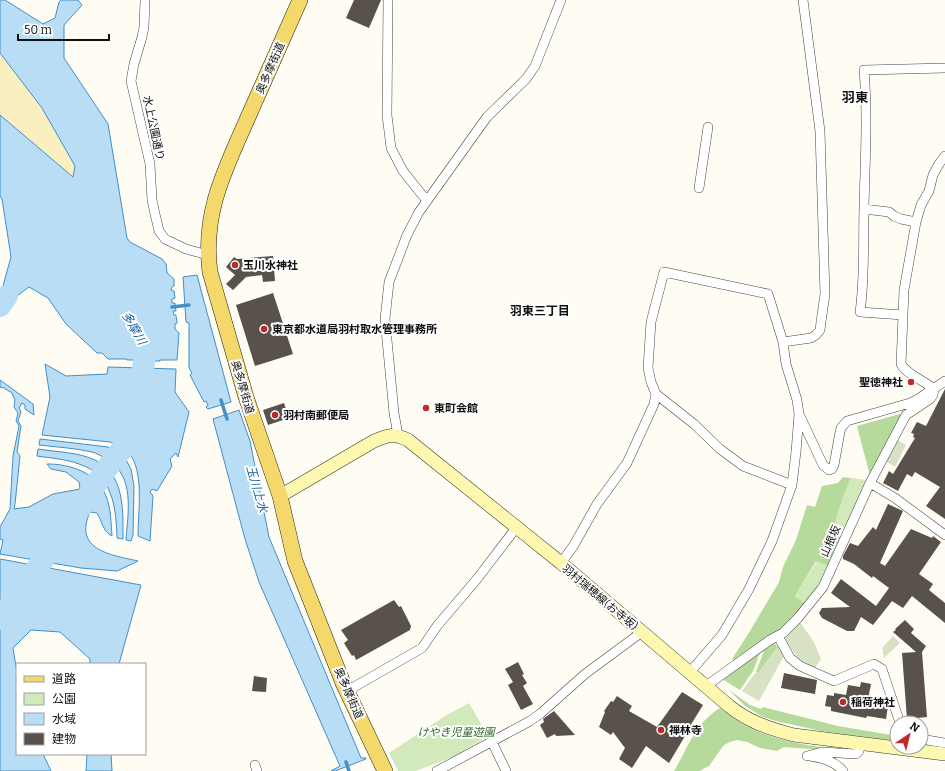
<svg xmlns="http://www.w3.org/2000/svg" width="945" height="771" font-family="Bitter,'Noto Sans JP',serif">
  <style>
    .green { fill: #d2e9bc }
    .forest { fill: #b6da9c }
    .sand { fill: #f9efc0 }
    .cemetery { fill: #d7e1c3 }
    .water { fill: #b8ddf5; stroke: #418fcb }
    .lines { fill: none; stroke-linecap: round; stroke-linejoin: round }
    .stream { stroke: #418fcb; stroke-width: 3.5 }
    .river { stroke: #b8ddf5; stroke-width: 22 }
    .building { fill: #58514c }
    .minor-casing { stroke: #434343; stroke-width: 10 }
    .secondary-casing { stroke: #323232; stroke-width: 14 }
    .primary-casing { stroke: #212121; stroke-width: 16 }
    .minor { stroke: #fff; stroke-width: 9 }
    .secondary { stroke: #fdf7b0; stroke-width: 13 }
    .primary { stroke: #f5d86c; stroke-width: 15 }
    .poi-dot { fill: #be292c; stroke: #fff; stroke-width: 1.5 }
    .labels { text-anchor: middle; stroke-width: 4; stroke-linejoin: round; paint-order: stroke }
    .street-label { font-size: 11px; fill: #101010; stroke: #fff }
    .poi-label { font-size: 11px; font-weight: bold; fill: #101010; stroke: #fff; text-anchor: start }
    .park-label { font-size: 11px; font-style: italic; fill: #2d6720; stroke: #fff }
    .neighbourhood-label { font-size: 12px; font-weight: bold; fill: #101010; stroke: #fff }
    .water-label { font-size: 12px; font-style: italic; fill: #1a61a1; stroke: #fff }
    .quarter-label { font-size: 13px; font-weight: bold; fill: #101010; stroke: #fff }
  </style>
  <rect width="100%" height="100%" fill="#fffdf3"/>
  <path class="green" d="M851 478 868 480 845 528 835 523 840 503Z
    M817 561 828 566 818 587 806 604 795 596Z
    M469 703 488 736 455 756 416 771H398L389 753 445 716Z"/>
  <path class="forest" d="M903 413 870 476 857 426Z
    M843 477 851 478C843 497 835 514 834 535L841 537 828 566 816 561 795 596 806 604 779 631 735 661 732 659 750 631 779 582 783 567 796 540 807 505 815 507 822 486 838 483Z
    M773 642 778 647 758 673 756 672 764 651 763 649Z
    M760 653 753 671 740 690 722 679Z
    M728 689 750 705 761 709 763 707 838 726 897 736V741L821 731 776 721 763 717 745 706Z
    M720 708C749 733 783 742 820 747V749H809L784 747 777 751 760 748 747 742 737 740 730 742 724 745 709 766 700 771H674C688 748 695 723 720 708Z"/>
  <path class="sand" d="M0 53 42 108 75 166 73 177 0 115Z"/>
  <path class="cemetery" d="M897 440 906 445 895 467 885 461Z
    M800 622 814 642 821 659 815 668C798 660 795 656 786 639V637Z
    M893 636 900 643 884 658 882 648Z
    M778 647 784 656 759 701 742 691 756 672 758 673Z"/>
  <path class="water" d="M0 0H5L43 24 55 18 59 2 61 0H78L82 5 64 25V58L108 124 127 238 130 242 162 259 166 264 167 273 174 279V286L172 287 171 290 174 291 175 298 172 299V303H175L176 311H173L174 315H176L177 323 175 324V329L179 333 177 360H160V361H151V359H136L135 360H127V359H108L102 353H97L66 324 48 298 29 287 13 299 1 293 11 257 2 199 0 196V115L73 177 75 166 42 108 0 53Z
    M197 275 231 402 208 409 206 407 208 405 206 401 204 402 190 375 192 373 189 368V323L186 322 183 277Z
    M45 364 66 376 107 374 108 367 176 369 175 392 189 412 178 457 176 453 170 459 172 466 157 491 152 489 150 492 153 496 150 541 138 536C138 514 143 482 134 461 129 451 119 446 110 442L42 435 50 397Z
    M0 380 33 404 34 415 25 409V405L22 403 19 408 21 412 18 421 21 426 17 452 20 456 15 504 14 509 29 507 53 494 80 489 79 482 66 472 51 469 47 464C70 464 96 472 106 496 111 508 111 524 112 536 103 532 102 521 97 513L90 512C73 550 111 555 138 561L117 571 81 568 0 554 3 540 0 539V527L10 509 13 456 19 426 16 421 18 413 14 407 15 400 12 393 4 388 0 387Z
    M239 410 250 441 269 537 361 758H366V759L335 771H331L340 766 259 582 245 539 213 419Z
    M40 439 108 447 120 454 126 460 131 469 134 486 133 535 131 541 126 540C128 512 135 477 108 460 103 457 97 453 92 452 75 448 56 447 39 445Z
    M38 449C56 452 78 452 95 460 125 474 123 511 123 539L117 538C116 507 113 475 79 464 66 459 50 458 37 456Z
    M0 559 141 585 119 664H90V659L60 632 31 630 13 648 17 673V754H43L51 771H0Z
    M87 754H111L112 771H86Z"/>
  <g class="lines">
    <path class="stream" d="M172 307 189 305
      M221 400 227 419
      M346 762 349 771"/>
    <path class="river" d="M0 306 7 296
      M81 507 104 472 129 440 135 421 146 349 135 331
      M0 619 60 537"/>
  </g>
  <path class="building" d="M354 0H381L369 28 346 18Z
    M273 256 275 281 263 282 262 275 246 277 233 290 226 284 235 275 226 267 234 257 237 259Z
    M273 293 293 354 255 366 236 305Z
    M945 389V519L926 506 940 487 915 472 912 477 907 474 898 491 883 483 889 471 893 474 915 438 913 437 914 434 911 433 917 422 926 426Z
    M284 403 289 418 268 425 263 410Z
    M888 504 903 511 880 563 885 566 911 529 932 538 933 536 941 542 919 574 933 584 929 590 945 603V623L912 596 903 608 892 601 873 625 861 617 854 631H847L822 618 819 613 822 608 850 607 831 593 841 579 876 606 889 588 873 576 872 578 854 564 843 559V556L850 543 858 546 873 527 876 530Z
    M394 600 399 607 401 606 411 626 410 630 356 660 354 655 352 656 344 643 348 640 341 630Z
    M905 620 914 629 911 633 926 646 922 652 927 717 907 719 902 653 916 652 893 632 896 630 895 629Z
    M518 662 524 674 522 675 527 683 523 686 533 704 521 710 508 685 513 682 505 669Z
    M784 673 817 680 815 694 781 688Z
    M254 676 267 678 266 692 252 691Z
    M861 682 871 684 868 699H870L869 703 888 706 886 719 867 716 866 718 831 711V707L825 706 827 695 834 696V693L846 695 848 685 860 687Z
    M682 692 703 705 684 736H685L669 763 646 746 632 768 619 759 625 748 613 732 611 735 599 727 605 712 604 711 611 701 613 702 617 696 632 706 629 711 657 727Z
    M554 711 575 735 556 736 555 734 547 738 540 725 544 722 543 719Z"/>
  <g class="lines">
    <defs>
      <path id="minor" d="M145 0 144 27 142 37 134 64 131 81 150 164 152 200 155 214 159 231 165 239 186 249 208 255
        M388 0 387 115 391 148 403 171 427 201
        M699 188 708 127
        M864 209 889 212 894 216 901 219 916 222
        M903 315 860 312C865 277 863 243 864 208 865 162 868 116 864 70L945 68
        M783 342 811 338 816 335 820 330 821 322 825 294 820 131 803 0
        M656 394 694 424 720 449 743 466 792 485
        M800 416 823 465 829 470 832 469 834 465 840 432 841 428 847 421 910 403 918 399 945 381
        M398 435 394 413 385 319 389 282 407 235 419 212 487 117 526 79 535 66 561 0
        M870 483 895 498 945 535
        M561 563 574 545 597 504 627 463 654 404 656 394 651 382 648 368 651 322 664 272 768 294 783 342 786 364 797 400 799 414 796 452 792 485 772 541 749 589 722 635 690 672
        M778 636 790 658 800 666 834 681 874 664 882 669 900 723
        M706 686 770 640 783 633 798 618 823 587 870 483 906 415 930 399 933 395 934 389C925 381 906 374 901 364L904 290 916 222 921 205 929 191 933 175 939 164 945 156
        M347 691 422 648 437 626 477 579 516 528
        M921 739 945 743
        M492 742 506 771
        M807 756 822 752 856 754 859 751 860 744
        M810 756C823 758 834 761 843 771
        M255 765 257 771
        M437 771 530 721 540 714 585 674 642 632"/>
      <path id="secondary" d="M280 496 374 441C389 435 393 433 408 440L561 563 729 706C749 722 770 729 794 735L945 754"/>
      <path id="primary" d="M300 0C283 38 266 76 249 115 226 168 202 211 210 272L246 397 280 496 295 561 343 683 385 771"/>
    </defs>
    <use href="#minor" class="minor-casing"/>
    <use href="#secondary" class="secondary-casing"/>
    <use href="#primary" class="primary-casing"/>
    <use href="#minor" class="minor"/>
    <use href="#secondary" class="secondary"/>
    <use href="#primary" class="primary"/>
  </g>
  <g class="poi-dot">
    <circle cx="235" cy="265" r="4"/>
    <circle cx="264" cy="329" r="4"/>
    <circle cx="911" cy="382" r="4"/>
    <circle cx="426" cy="408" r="4"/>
    <circle cx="275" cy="415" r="4"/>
    <circle cx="843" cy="702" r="4"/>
    <circle cx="661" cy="730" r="4"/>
  </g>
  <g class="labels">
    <g class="street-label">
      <text transform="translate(270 68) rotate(-66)" y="4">奥多摩街道</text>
      <text transform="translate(154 128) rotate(78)" y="4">水上公園通り</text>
      <text transform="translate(243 387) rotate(74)" y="4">奥多摩街道</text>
      <text transform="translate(830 541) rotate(-66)" y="4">山根坂</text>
      <text transform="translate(600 597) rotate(40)" y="4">羽村瑞穂線(お寺坂)</text>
      <text transform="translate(349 693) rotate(66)" y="4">奥多摩街道</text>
    </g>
    <g class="poi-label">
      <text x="243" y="269">玉川水神社</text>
      <text x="272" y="333">東京都水道局羽村取水管理事務所</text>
      <text x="903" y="386" text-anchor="end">聖徳神社</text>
      <text x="434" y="412">東町会館</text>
      <text x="283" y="419">羽村南郵便局</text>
      <text x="851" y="706">稲荷神社</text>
      <text x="669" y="734">禅林寺</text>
    </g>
    <g class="park-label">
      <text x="456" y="736">けやき児童遊園</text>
    </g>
    <g class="neighbourhood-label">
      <text x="540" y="315">羽東三丁目</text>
    </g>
    <g class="water-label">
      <text transform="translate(134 328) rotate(60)" y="4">多摩川</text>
      <text transform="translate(257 489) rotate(74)" y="4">玉川上水</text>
    </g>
    <g class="quarter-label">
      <text x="855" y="102">羽東</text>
    </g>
  </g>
  <rect x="16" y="663" width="130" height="92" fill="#ffffff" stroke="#9f9f9f"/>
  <rect x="24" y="676" width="20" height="6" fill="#f5d86c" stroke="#9f9f9f"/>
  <text x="52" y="683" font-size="12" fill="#101010">道路</text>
  <rect x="24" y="693" width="20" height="12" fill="#d2e9bc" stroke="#9f9f9f"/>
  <text x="52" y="703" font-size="12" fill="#101010">公園</text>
  <rect x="24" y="713" width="20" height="12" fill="#b8ddf5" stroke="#9f9f9f"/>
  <text x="52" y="723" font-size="12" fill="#101010">水域</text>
  <rect x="24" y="733" width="20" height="12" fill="#58514c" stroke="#9f9f9f"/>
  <text x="52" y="743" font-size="12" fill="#101010">建物</text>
  <g transform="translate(909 735) rotate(35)"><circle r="19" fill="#ffffff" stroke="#9f9f9f"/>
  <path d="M0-3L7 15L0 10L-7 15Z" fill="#be292c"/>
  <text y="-6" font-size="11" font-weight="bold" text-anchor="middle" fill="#101010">N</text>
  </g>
  <path d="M18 34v6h91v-6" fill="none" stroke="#101010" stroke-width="2"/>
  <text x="24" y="34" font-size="12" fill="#101010" stroke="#ffffff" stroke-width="3" paint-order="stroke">50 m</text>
</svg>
